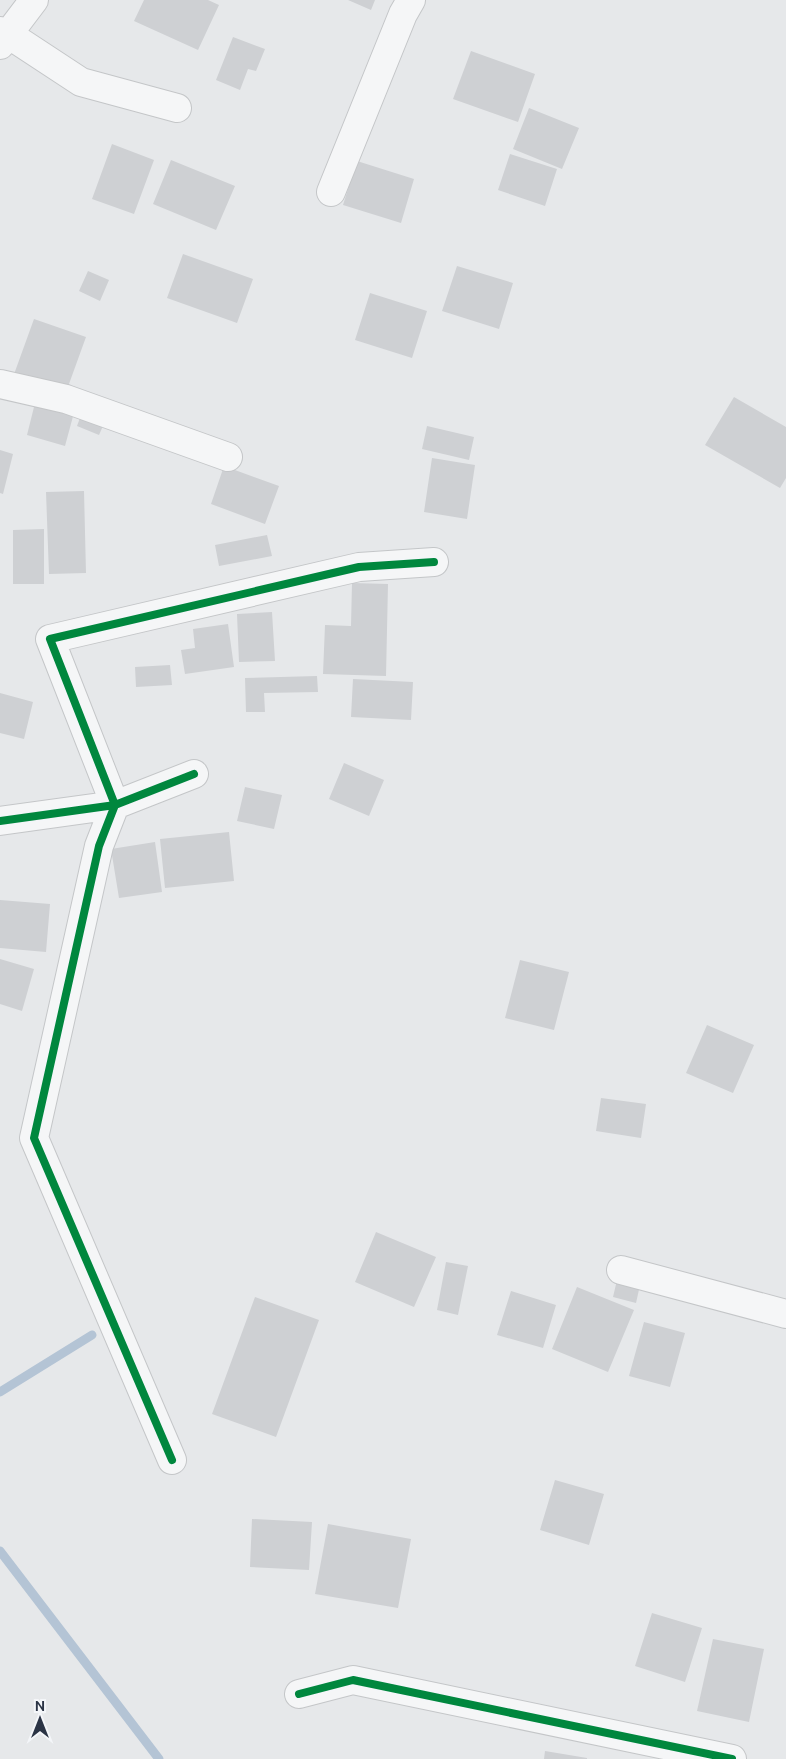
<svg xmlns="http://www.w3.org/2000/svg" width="786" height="1759" font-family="Ubuntu,sans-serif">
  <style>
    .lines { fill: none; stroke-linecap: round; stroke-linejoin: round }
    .stream { stroke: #b4c4d5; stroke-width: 9 }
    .building { fill: #ced0d3 }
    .minor-casing { stroke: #c4c6c8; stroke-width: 30 }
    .minor { stroke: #f5f6f7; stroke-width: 28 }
    .cycleway-casing { stroke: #f4f6f9; stroke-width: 11 }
    .cycleway { stroke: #00873e; stroke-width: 8 }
  </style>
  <rect width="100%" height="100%" fill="#e6e8ea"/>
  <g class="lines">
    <path class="stream" d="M0 1392 92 1335
      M0 1551 159 1759"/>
  </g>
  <path class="building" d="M144 0H208L219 5 198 50 134 21Z
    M348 0H375L371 10Z
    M233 37 265 49 256 71 248 69 240 90 216 80Z
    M471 51 535 74 518 122 453 99Z
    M529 108 579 128 562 169 513 149Z
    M112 144 154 160 134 214 92 199Z
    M510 154 557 169 545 206 498 190Z
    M171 160 235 186 216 230 153 204Z
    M357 161 414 179 401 223 343 205Z
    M183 254 253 279 237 323 167 298Z
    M457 266 513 283 499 329 442 311Z
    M88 271 109 280 100 301 79 291Z
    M370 293 427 311 412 358 355 340Z
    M34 319 86 337 65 395 13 377Z
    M734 397 786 427V478L780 488 705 445Z
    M36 399 75 409 65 446 27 435Z
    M83 410 106 419 99 435 77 426Z
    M427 426 474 437 469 460 422 449Z
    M0 450 13 454 3 494 0 493Z
    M432 458 475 465 467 519 424 512Z
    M224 466 279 486 265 524 211 504Z
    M84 491 86 573 49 574 46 492Z
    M44 529V584H13V530Z
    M267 535 272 556 219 566 215 545Z
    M352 583 388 584 386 676 323 674 325 625 351 626Z
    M272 612 275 661 239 662 237 614Z
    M228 624 234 667 185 674 181 650 195 648 193 629Z
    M170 665 172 685 136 687 135 667Z
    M317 676 318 692 264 693 265 712H246L245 678Z
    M353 679 413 682 411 720 351 717Z
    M0 693 33 702 24 739 0 733Z
    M344 763 384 780 369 816 329 799Z
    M245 787 282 795 274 829 237 821Z
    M229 832 234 881 165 888 160 839Z
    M155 842 162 892 119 898 111 849Z
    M0 900 50 904 46 952 0 948Z
    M0 959 34 969 22 1011 0 1004Z
    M520 960 569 972 554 1030 505 1018Z
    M707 1025 754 1045 733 1093 686 1073Z
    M601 1098 646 1104 641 1138 596 1131Z
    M376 1232 436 1257 414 1307 355 1282Z
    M446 1262 468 1266 458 1315 437 1310Z
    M617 1280 640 1285 636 1303 613 1297Z
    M577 1287 634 1310 608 1372 552 1349Z
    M511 1291 556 1305 543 1348 497 1335Z
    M255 1297 319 1320 276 1437 212 1414Z
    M644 1322 685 1333 670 1387 629 1376Z
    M555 1480 604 1494 589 1545 540 1530Z
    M252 1519 312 1522 309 1570 250 1567Z
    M328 1524 411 1539 398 1608 315 1594Z
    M652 1613 702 1628 685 1682 635 1666Z
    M713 1639 764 1649 749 1722 697 1711Z
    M545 1751 587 1758V1759H544Z"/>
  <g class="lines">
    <defs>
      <path id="minor" d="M0 31 8 34 81 82 177 108
        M0 45 34 0
        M331 192 403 14 411 0
        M0 384 66 399 228 457
        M0 821 115 805 50 639 359 567 434 562
        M621 1270 786 1314
        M172 1460 34 1138 99 846 115 805 194 774
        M299 1694 353 1680 732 1759"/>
    </defs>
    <use href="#minor" class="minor-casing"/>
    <use href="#minor" class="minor"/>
    <defs>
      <path id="cycleway" d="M0 821 115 805 50 639 359 567 434 562
        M172 1460 34 1138 99 846 115 805 194 774
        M299 1694 353 1680 732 1759"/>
    </defs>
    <use href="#cycleway" class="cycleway-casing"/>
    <use href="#cycleway" class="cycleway"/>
  </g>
  <g transform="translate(40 1719)" stroke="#f4f6f9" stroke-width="4" paint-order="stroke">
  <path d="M0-4L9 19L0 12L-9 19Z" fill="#2b3445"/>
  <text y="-8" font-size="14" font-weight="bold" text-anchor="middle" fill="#2b3445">N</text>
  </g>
</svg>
